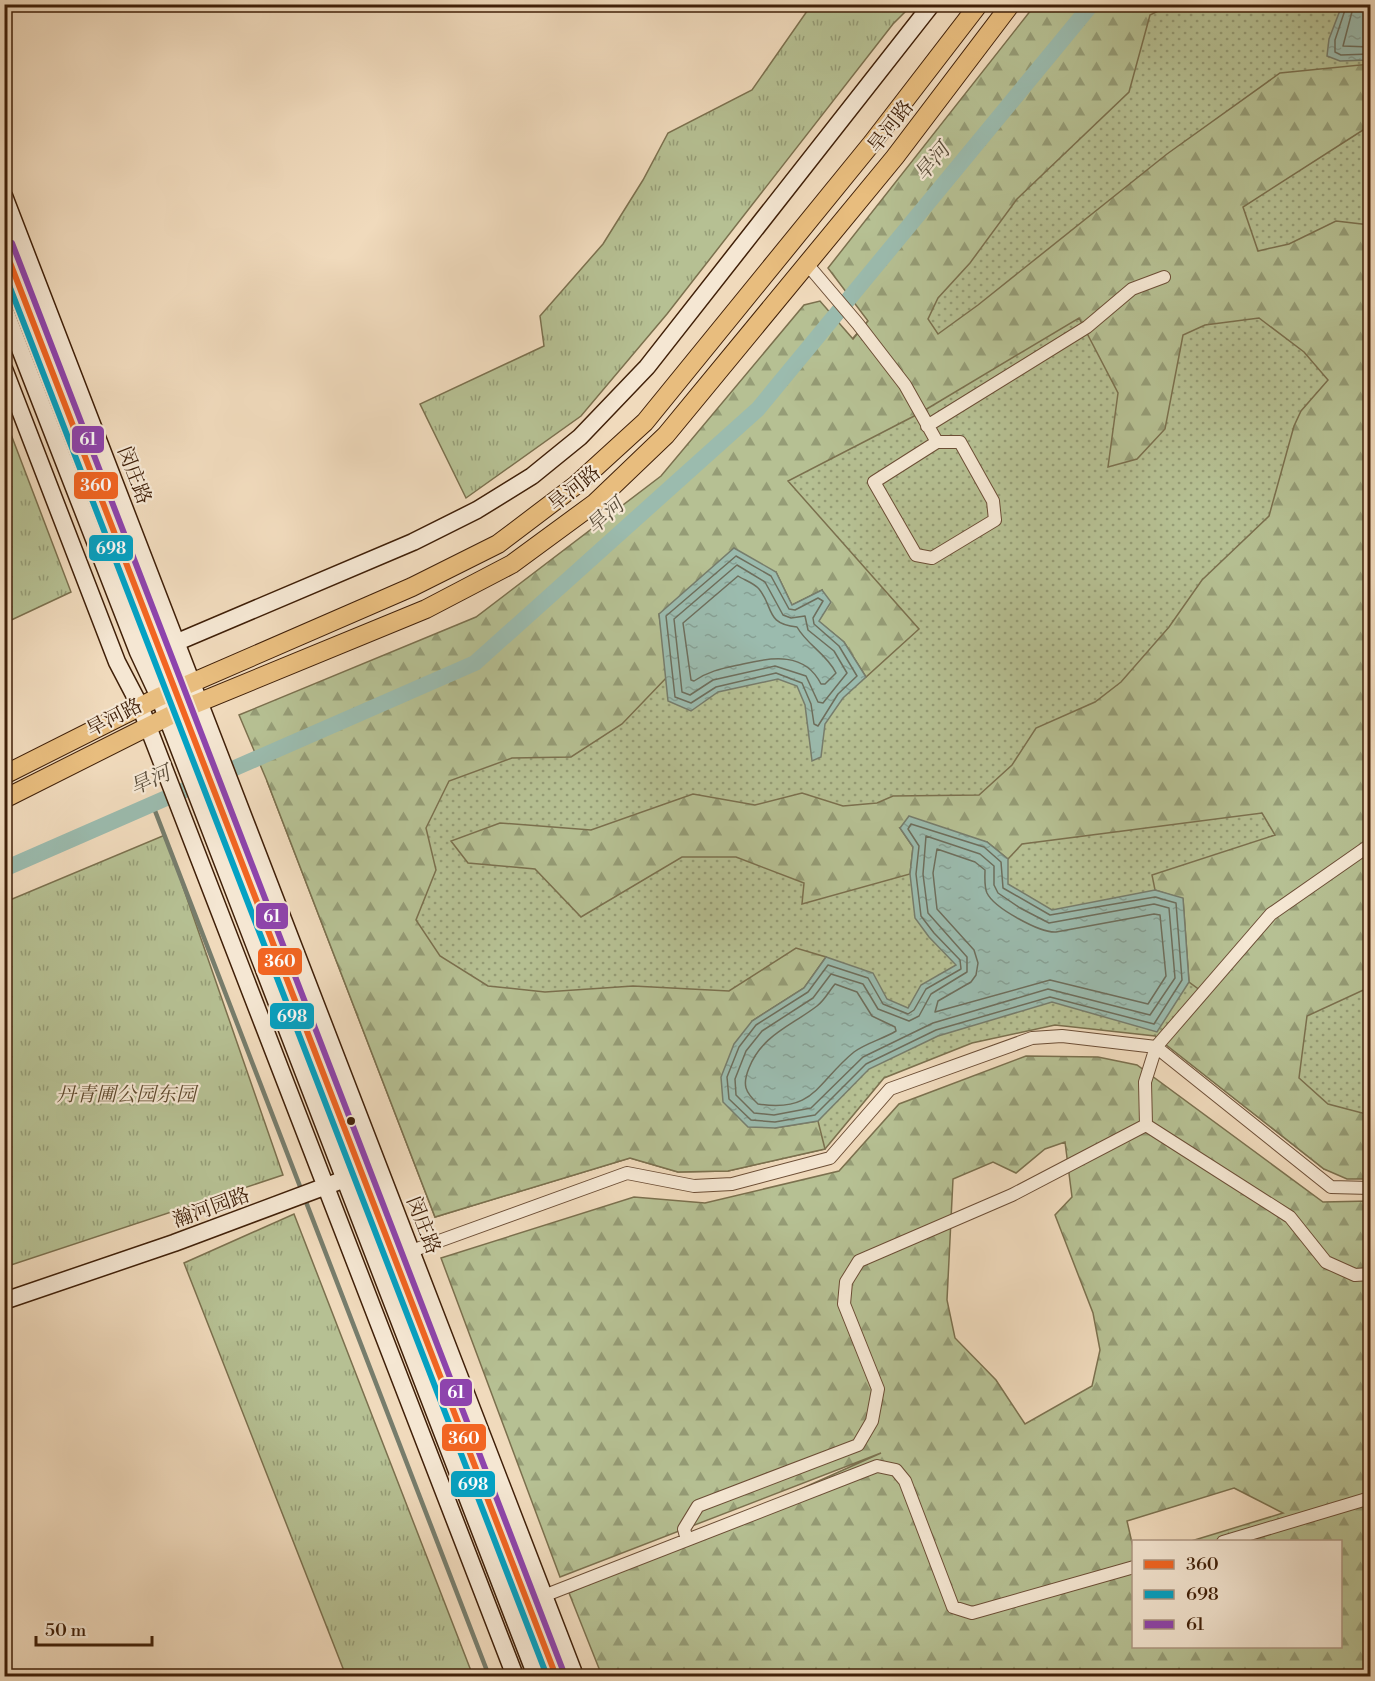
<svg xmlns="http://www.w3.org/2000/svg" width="1375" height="1681" font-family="'Libre Bodoni','Noto Serif SC',serif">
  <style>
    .grass { fill: url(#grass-dots); stroke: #7b704e; stroke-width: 1.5 }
    .forest { fill: url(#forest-firs); stroke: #7b704e; stroke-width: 1.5; fill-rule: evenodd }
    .park { fill: url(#park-tufts); stroke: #7b704e; stroke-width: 1.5 }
    .water { fill: url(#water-ripples); stroke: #777d6c; stroke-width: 1.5 }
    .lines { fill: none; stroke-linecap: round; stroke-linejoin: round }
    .shore { stroke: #6e6e5c; stroke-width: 1.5 }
    .stream { stroke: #777d6c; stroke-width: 4.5 }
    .canal { stroke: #9bbbae; stroke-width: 16 }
    .street-casing { stroke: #6c4e36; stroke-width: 14 }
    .secondary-casing { stroke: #402009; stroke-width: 19 }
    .primary-casing { stroke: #402009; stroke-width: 20 }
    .street { stroke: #f5e7d3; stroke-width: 12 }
    .secondary { stroke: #f5e7d3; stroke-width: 16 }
    .primary { stroke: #e8bd7e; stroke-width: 18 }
    .bus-1-casing { stroke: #f5e7d3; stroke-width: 10 }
    .bus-2-casing { stroke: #f5e7d3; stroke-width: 10 }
    .bus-3-casing { stroke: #f5e7d3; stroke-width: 10 }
    .bus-1 { stroke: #f26522; stroke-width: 6 }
    .bus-2 { stroke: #03a2c4; stroke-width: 6 }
    .bus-3 { stroke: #8e44ad; stroke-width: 6 }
    .bus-dot { fill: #402009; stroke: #f5e7d3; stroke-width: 2 }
    .labels { text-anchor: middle; stroke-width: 4.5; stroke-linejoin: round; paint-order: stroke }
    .street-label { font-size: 20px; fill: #402009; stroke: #f5e7d3 }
    .park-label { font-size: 20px; font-style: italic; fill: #5e482c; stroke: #f5e7d3 }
    .water-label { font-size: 21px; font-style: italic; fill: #5b4e3b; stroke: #f5e7d3 }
    .line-badge { stroke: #f5e7d3; stroke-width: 2 }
    .badge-label { font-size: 16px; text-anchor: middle; font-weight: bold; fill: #fff }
  </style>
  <defs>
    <pattern id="grass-dots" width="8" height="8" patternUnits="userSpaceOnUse" patternTransform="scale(1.5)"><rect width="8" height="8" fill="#b6c093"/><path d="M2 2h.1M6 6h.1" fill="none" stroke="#959c76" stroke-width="1.8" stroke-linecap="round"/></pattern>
    <pattern id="forest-firs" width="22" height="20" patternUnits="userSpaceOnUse" patternTransform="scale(1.5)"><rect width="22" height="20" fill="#b6c093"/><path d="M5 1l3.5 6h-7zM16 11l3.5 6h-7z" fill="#959c76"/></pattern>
    <pattern id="park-tufts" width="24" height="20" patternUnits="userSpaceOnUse" patternTransform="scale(1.5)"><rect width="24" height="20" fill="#b6c093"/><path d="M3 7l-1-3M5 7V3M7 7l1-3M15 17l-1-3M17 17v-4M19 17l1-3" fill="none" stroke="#959c76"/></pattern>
    <pattern id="water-ripples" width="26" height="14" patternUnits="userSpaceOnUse" patternTransform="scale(1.5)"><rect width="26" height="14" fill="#9bbbae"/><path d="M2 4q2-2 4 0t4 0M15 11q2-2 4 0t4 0" fill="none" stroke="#87a094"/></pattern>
  </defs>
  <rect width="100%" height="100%" fill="#f0dabc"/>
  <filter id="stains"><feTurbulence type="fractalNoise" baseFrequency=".00333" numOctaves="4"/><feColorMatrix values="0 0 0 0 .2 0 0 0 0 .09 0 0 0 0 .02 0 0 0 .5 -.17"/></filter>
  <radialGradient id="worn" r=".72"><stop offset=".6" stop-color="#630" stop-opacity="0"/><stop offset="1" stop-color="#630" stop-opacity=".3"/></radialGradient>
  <path class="grass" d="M1090 5H1370V1179L1324 1169 1155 1036 1055 1025 972 1043 884 1078 825 1149 728 1171 678 1172 630 1158 435 1217 267 781 738 469 868 321Z"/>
  <path class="forest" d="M1035 5H1170L1150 15 1129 92 1017 199 970 263 938 298 928 319 938 334 978 305 1167 154 1280 73 1370 64V128L1363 130 1243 207 1258 251 1289 244 1336 221 1370 225V987L1307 1016 1299 1078 1328 1104 1370 1115V1179H1347L1324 1169 1165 1044 1208 996 1189 982 1183 899 1155 890 1152 875 1275 835 1262 813 1022 844 1008 859 987 842 900 828 913 847 910 874 802 904 804 883 736 857H682L581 917 535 869 468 863 451 841 500 823 591 830 693 794 755 805 802 793 843 806 877 803 893 796 979 795 1012 765 1036 728 1095 702 1121 682 1169 627 1202 580 1269 516 1294 426 1301 411 1328 380 1304 352 1259 318 1205 325 1183 335 1165 429 1137 459 1108 467 1118 393 1079 318 920 413 788 481 919 629 866 677 844 642 818 621 822 590 792 605 776 572 659 614 668 676 622 724 571 757 512 758 449 781 426 828 436 870 416 920 440 956 488 986 545 992 633 986 729 991 796 948 826 957 804 988 752 1021 775 1128 818 1121 825 1149 728 1171 678 1172 630 1158 435 1217 267 781 239 715 476 617 661 476 804 305 820 301 853 339 868 321 828 268Z
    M1026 1056 1098 1057 1137 1065 1323 1202 1370 1201V1676H602L569 1593 881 1453 560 1577 441 1258 634 1197 705 1203 839 1171 899 1104ZM1065 1142 1072 1197 1055 1215 1093 1313 1100 1350 1092 1386 1025 1424 996 1380 955 1338 947 1300 953 1179 993 1162 1016 1173 1045 1149ZM1234 1488 1283 1513 1188 1542H1340V1646H1134L1133 1547 1127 1521Z"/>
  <path class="park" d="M812 4 912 5 893 24 667 314 581 416 466 498 420 404 544 346 540 316 603 244 643 180 668 133 752 90Z
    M4 416 71 592 5 623H4Z
    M165 835 283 1175 5 1267V902Z
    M294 1214 473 1676H346L184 1263Z"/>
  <path class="water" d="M1342 5H1370L1369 60 1340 61 1327 56 1329 39Z
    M734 548 776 572 792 605 822 590 831 602 819 621 844 642 866 677 843 698 825 724 821 757 812 761 805 705 797 686 778 679 718 692 691 711 668 701 659 614Z
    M909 816 987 842 1008 859V884L1052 910 1155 890 1183 898 1189 982 1157 1032 1052 1002 938 1036 869 1069 818 1121 775 1128 748 1127 723 1102 721 1077 734 1044 752 1021 804 988 826 957 873 973 887 999 908 1008 921 985 956 965 929 937 915 918 910 874 913 847 900 828Z"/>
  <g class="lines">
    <path class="shore" d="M1347 4 1335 40V52L1341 55 1370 54
      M1354 4 1343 46 1370 47
      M736 556 771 576 789 609 795 610 818 598 823 601 813 618 814 624 839 646 857 676 838 694 818 726 814 724 811 704 802 683 776 673 716 687 691 703 675 697 666 616Z
      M737 565 765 582 783 615 791 618 805 616 808 630 834 651 847 673 823 703 818 702 806 676 775 666 713 680 690 695 682 692 674 619Z
      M738 576C744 580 754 583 759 589 774 607 765 624 797 627 807 645 827 654 836 673L825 684H821C805 652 772 657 743 664 725 668 710 670 694 681L691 680 683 623Z
      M911 824 984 847 1001 862 1003 888 1050 915 1155 897 1176 903 1182 980 1154 1024 1050 997 936 1030 866 1064 815 1115 775 1122 751 1120 729 1099 727 1077 739 1047 756 1025 808 992 828 965 868 978 883 1004 908 1014 914 1010 926 989 961 969 960 960 934 933 921 916 916 874 919 846 908 829Z
      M926 836 980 854 994 866V885L998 893 1020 908 1049 923 1154 904 1169 908 1175 978 1150 1015 1048 989 933 1023 863 1057 811 1108 774 1115 754 1113 736 1095 735 1079 746 1051 762 1031 813 998 831 974 863 984 878 1009 909 1021 919 1016 931 994 967 972V957L928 913 923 874Z
      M937 849 975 862 985 870C985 877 984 886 987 893 994 908 1040 933 1056 932L1154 914 1160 915 1166 976 1148 1004 1050 980 935 1012 938 1001 971 982 976 975 978 963 974 950 937 909 933 873Z
      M835 984 857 992 872 1016 895 1027 896 1031C883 1039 866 1043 854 1052 817 1082 815 1113 758 1104 745 1092 742 1085 749 1068 762 1035 791 1026 817 1006 825 1000 829 991 835 984Z"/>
    <path class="stream" d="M152 803 489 1676"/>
    <path class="canal" d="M4 869 475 663 758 409 1092 4"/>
    <defs>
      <path id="street" d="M807 264 858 324 905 385 937 442 874 482 916 555 932 558 995 520 993 501 960 442H937
        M927 426 1087 327 1132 289 1164 277
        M1370 845 1271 914 1156 1047 1145 1082 1146 1125 1290 1217 1326 1262 1355 1275 1370 1274
        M395 1257 627 1173 694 1186 732 1184 830 1158 890 1089 1032 1038 1062 1036 1156 1047 1331 1187 1370 1188
        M687 1540 684 1529 698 1506 858 1445 872 1421 878 1389 844 1304 846 1282 859 1261 1012 1195 1146 1125
        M1223 1542 1370 1498
        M528 1602 877 1466 896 1470 905 1481 953 1607 972 1613 1134 1567"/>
      <path id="secondary" d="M4 196 575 1676
        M4 246 556 1676
        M4 308 138 652 159 697 536 1676
        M4 369 117 662 140 706 515 1676
        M168 646 413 542 477 510 532 476 580 437 647 367 932 4
        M4 1301 174 1243 337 1182"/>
      <path id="primary" d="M4 775 159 697 412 587 498 544 576 485 645 422 872 143 979 4
        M4 799 183 709 426 609 512 564 595 503 666 435 895 157 1011 4"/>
    </defs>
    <use href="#street" class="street-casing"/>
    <use href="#secondary" class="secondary-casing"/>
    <use href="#primary" class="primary-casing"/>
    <use href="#street" class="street"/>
    <use href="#secondary" class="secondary"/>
    <use href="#primary" class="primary"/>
    <defs>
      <path id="bus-1" d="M4 247 556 1676"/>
      <path id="bus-2" d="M4 272 547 1676"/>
      <path id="bus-3" d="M12 243 564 1673"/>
    </defs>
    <use href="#bus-1" class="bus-1-casing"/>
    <use href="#bus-2" class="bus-2-casing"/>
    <use href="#bus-3" class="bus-3-casing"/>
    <use href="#bus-1" class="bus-1"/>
    <use href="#bus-2" class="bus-2"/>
    <use href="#bus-3" class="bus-3"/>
  </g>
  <circle class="bus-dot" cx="351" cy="1121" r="5"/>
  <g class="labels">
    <g class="street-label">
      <text transform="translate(890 126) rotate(-52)" y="7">旱河路</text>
      <text transform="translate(135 475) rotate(69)" y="7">闵庄路</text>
      <text transform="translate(574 488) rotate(-39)" y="7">旱河路</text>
      <text transform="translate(114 717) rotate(-27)" y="7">旱河路</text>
      <text transform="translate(211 1207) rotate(-20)" y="7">瀚河园路</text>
      <text transform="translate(424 1225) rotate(69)" y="7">闵庄路</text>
    </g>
    <g class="park-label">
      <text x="126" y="1101">丹青圃公园东园</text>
    </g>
    <g class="water-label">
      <text transform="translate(932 162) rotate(-50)" y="7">旱河</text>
      <text transform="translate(605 516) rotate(-42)" y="7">旱河</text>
      <text transform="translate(150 780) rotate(-24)" y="7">旱河</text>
    </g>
  </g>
  <g class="line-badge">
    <rect x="71" y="425" width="34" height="29" rx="6" fill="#8e44ad"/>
    <rect x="73" y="471" width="46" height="29" rx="6" fill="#f26522"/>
    <rect x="88" y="534" width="46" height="28" rx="6" fill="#03a2c4"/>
    <rect x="255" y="902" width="34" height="28" rx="6" fill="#8e44ad"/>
    <rect x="257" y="947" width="46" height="29" rx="6" fill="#f26522"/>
    <rect x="269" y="1002" width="46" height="28" rx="6" fill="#03a2c4"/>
    <rect x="439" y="1378" width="34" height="29" rx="6" fill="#8e44ad"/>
    <rect x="441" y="1423" width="46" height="29" rx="6" fill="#f26522"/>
    <rect x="450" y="1470" width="46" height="28" rx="6" fill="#03a2c4"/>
  </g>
  <g class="badge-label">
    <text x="88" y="445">61</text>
    <text x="96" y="491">360</text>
    <text x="111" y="554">698</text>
    <text x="272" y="922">61</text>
    <text x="280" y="967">360</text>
    <text x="292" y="1022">698</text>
    <text x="456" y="1398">61</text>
    <text x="464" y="1444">360</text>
    <text x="473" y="1490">698</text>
  </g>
  <rect width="1375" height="1681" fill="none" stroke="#f0dabc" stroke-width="24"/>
  <rect x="6" y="6" width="1363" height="1669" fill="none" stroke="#402009" stroke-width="3"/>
  <rect x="12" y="12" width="1351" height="1657" fill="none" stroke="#402009" stroke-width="1.5"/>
  <rect x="1132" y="1540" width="210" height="108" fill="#f5e7d3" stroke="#ad9782" stroke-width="1.5"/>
  <rect x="1144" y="1560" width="30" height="9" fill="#f26522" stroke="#ad9782" stroke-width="1.5"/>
  <text x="1186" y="1570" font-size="18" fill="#402009">360</text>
  <rect x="1144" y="1590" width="30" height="9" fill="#03a2c4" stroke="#ad9782" stroke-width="1.5"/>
  <text x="1186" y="1600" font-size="18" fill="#402009">698</text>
  <rect x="1144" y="1620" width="30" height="9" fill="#8e44ad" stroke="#ad9782" stroke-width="1.5"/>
  <text x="1186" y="1630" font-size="18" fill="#402009">61</text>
  <path d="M36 1636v9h116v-9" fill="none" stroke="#402009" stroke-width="3"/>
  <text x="45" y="1636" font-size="18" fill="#402009" stroke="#f5e7d3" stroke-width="4.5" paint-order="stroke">50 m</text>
  <rect width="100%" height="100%" filter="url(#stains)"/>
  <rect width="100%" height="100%" fill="url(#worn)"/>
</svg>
